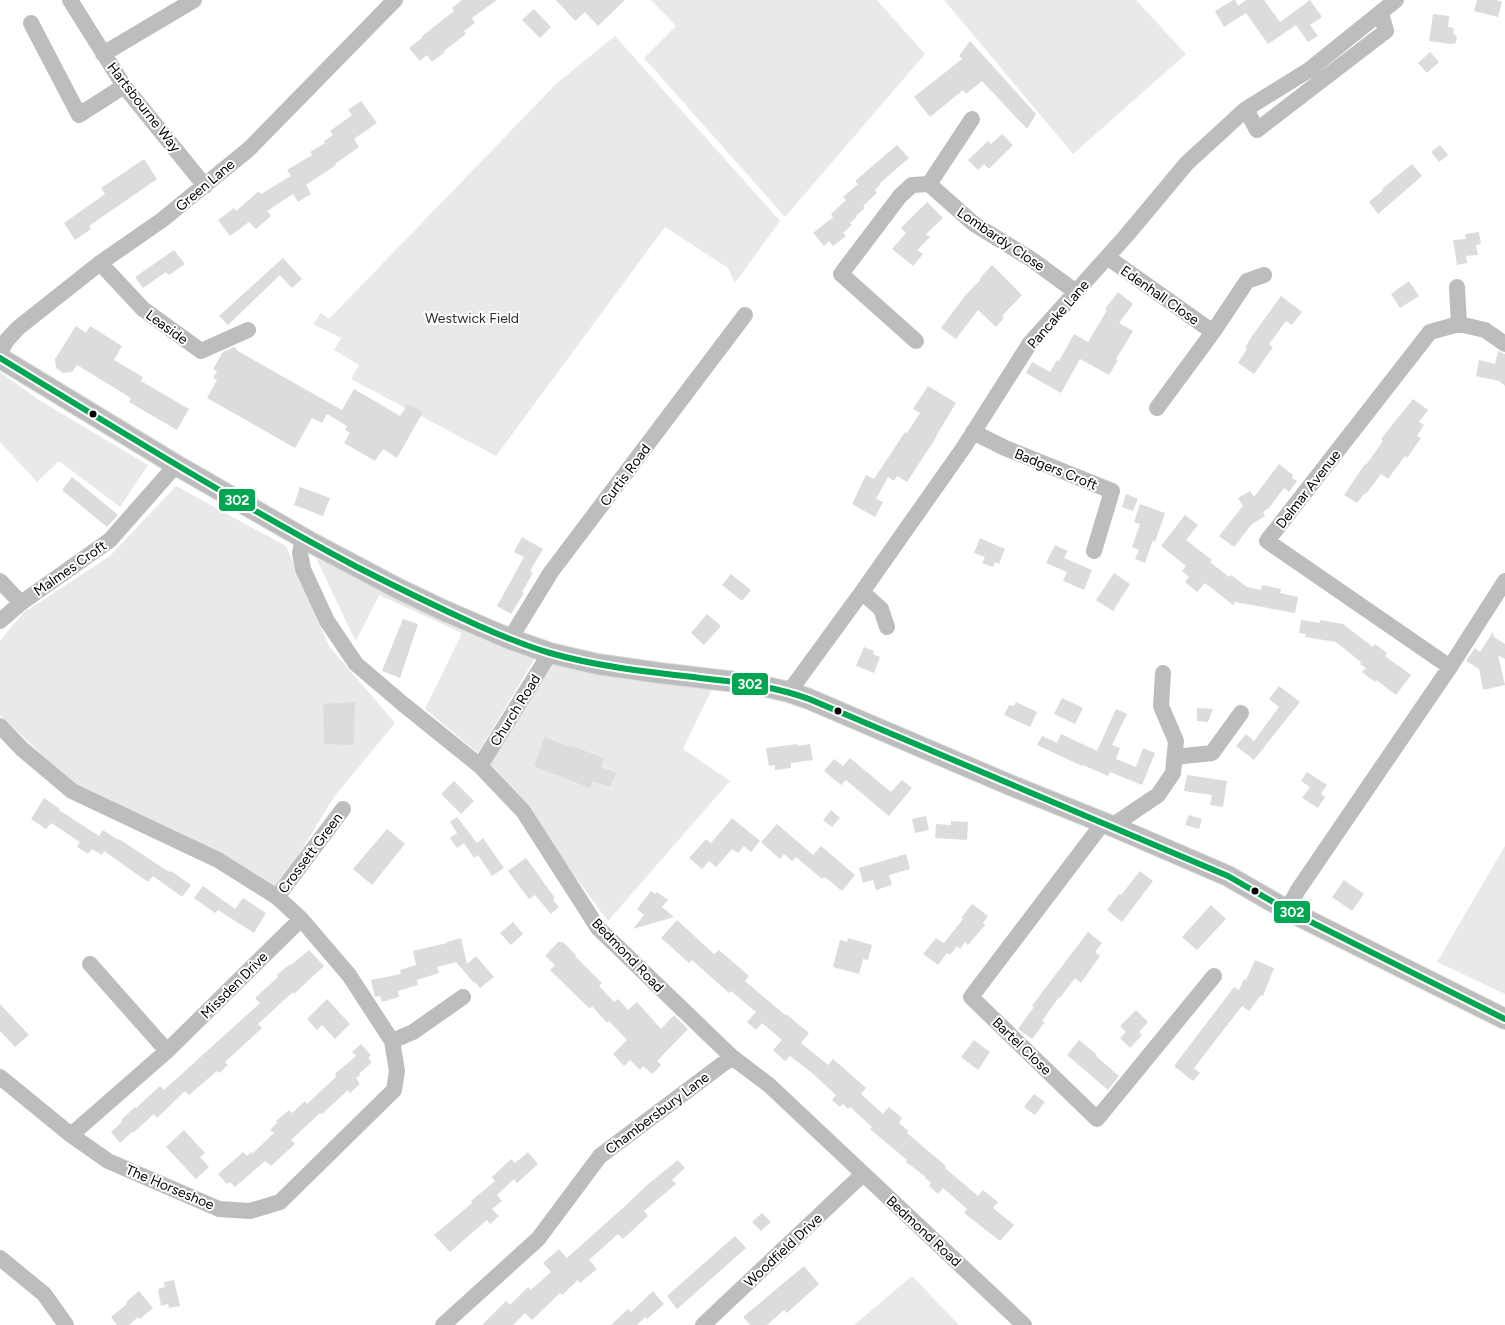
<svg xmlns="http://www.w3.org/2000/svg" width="1505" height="1325" font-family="Figtree,sans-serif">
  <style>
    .green { fill: #e9e9e9 }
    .building { fill: #dcdcdc }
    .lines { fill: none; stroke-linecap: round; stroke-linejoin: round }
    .major-casing { stroke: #dbdbdb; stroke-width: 22 }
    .minor { stroke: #bdbdbd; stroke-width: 16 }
    .major { stroke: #bdbdbd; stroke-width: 20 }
    .bus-1-casing { stroke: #fff; stroke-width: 10 }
    .bus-1 { stroke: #00a651; stroke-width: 6 }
    .bus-dot { fill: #000; stroke: #fff; stroke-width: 2 }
    .labels { text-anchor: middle; stroke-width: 4; stroke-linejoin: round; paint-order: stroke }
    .street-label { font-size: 14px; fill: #000; stroke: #fff }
    .park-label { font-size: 14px; fill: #2e2e2e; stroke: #fff }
    .line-badge { stroke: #fff; stroke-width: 2 }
    .badge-label { font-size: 14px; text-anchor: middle; font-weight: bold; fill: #fff }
  </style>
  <rect width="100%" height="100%" fill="#fff"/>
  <path class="green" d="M651 0H877L925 54 785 217 644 58 676 26Z
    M944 0H1136L1186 54 1073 154Z
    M615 36 780 221 735 283 728 268 665 227 496 456 351 379 359 365 334 350 341 338 313 324 321 313 329 319 557 83Z
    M0 372 39 400 148 465 120 507 59 461 37 482 0 442Z
    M176 486 286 546 329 646 395 723 334 797 277 890 74 785 0 715V641L23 613 110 556Z
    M316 558 410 603 535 658 478 753 425 709 462 633 379 595 357 639 355 640Z
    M550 660 712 689 683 749 730 781 608 921 526 810 485 765Z
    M1505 846V994L1437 962Z
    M912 1276 959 1325H854Z"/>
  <path class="building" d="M462 0H497L472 18 475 23 464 31 466 34 444 51 445 52 432 62 427 55 420 61 409 48 422 38 421 37 454 11 452 8Z
    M556 0H625L598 26 585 12 575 21Z
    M1233 0H1235L1238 6 1246 0H1264L1280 22 1310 0 1322 17 1310 25 1318 36 1308 42 1296 25 1268 44 1246 13 1224 27 1215 11Z
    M1477 0H1496L1502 2 1498 17 1474 11Z
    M534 9 551 27 540 38 522 20Z
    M1433 14 1449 16 1448 27 1454 28 1453 33 1457 37 1456 43 1451 44 1429 41Z
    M970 41 1036 114 1027 129 982 81 966 94 963 90 930 117 914 97 962 59 959 56Z
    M1430 52 1439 62 1427 73 1418 63Z
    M361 101 377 123 354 139 359 147 335 164 336 165 306 185 311 194 298 202 293 194 267 211 271 216 256 229 249 222 230 236 218 220 234 208 236 211 259 191 261 194 291 176 287 170 312 155 310 152 325 143 324 141 333 135 330 131 352 115 348 110Z
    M1002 134 1013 145 989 169 984 164 978 170 968 160 988 141 991 144Z
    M897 145 909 158 880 183 881 184 875 190 877 193 863 206 865 208 856 216 857 217 850 223 852 225 843 233 846 236 833 246 829 241 824 246 813 233 833 217 831 214 846 200 843 197 858 184 855 181Z
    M1440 145 1448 155 1439 162 1431 152Z
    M144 159 157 179 89 226 91 229 75 240 64 223 105 194 101 188Z
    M1412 164 1422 176 1378 214 1369 202 1383 190 1382 189Z
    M927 202 943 218 926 234 930 237 917 250 923 254 913 266 892 249 906 233 901 228Z
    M1479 232 1481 244 1476 245 1478 255 1466 256 1467 263 1457 265 1453 240 1466 239 1465 234Z
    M174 250 185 264 169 275 166 272 143 288 135 277Z
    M283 258 302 279 292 288 280 275 228 325 219 316Z
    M992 265 1022 295 1002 316 1004 318 996 327 978 310 956 339 941 328 964 297 981 279 980 278Z
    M1409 281 1419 296 1400 308 1391 294Z
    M1118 292 1133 304 1119 323 1133 331 1116 359 1118 360 1109 375 1080 359 1061 393 1026 373 1032 362 1050 372 1057 360 1059 361 1074 334 1088 342 1107 310 1105 309Z
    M1281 296 1302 312 1292 325 1286 321 1269 344 1273 347 1254 374 1238 363 1247 349 1245 348 1250 339Z
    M76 326 86 333 90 326 122 346 114 360 143 377 141 381 189 409 177 430 129 402 131 398 77 365 72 372 63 373 56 368 55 359Z
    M234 347 237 349 236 350 342 410 354 389 400 416 408 404 423 412 397 458 383 449 375 461 344 443 350 433 345 430 347 426 327 414 322 423 312 418 295 448 207 398 217 380 213 378 217 371 213 369 223 352Z
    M1498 351 1505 354V386L1499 381 1476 376 1479 360 1495 364Z
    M928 386 956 403 936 436H937L907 482 897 476 894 481 888 477 876 499 883 502 875 517 852 504 866 475 874 479 905 432 907 433 920 413 913 409Z
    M1413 399 1428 410 1419 422 1424 425 1417 436 1421 438 1407 458 1405 456 1388 479 1381 474 1366 494 1365 493 1357 503 1344 495 1365 464 1366 465 1383 441 1381 439Z
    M1279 464 1293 475 1292 478 1297 481 1289 492 1284 488 1269 508 1263 512 1265 516 1252 524 1234 547 1219 536 1243 506 1238 498 1250 491 1254 497Z
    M72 477 118 515 107 527 62 490Z
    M300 487 330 498 323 516 294 505Z
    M1126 494 1138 499 1133 511 1122 507Z
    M1140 504 1165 513 1155 542 1153 540 1145 563 1135 559 1139 550 1132 547 1140 524 1134 522Z
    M1185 515 1198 525 1186 540 1212 560 1210 562 1229 577 1231 575 1247 587 1261 590 1262 585 1281 589 1280 593 1298 597 1295 613 1235 602 1233 605 1205 583 1197 592 1185 582 1189 577 1182 571 1186 566 1161 546Z
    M522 537 543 549 530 571 533 573 522 592 524 593 511 614 497 606 524 557 514 552Z
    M980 538 1005 549 999 564 995 562 993 567 982 563 985 557 974 553Z
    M1055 545 1068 551 1064 558 1092 570 1084 590 1063 581 1067 572 1046 563Z
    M1114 573 1130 584 1113 611 1096 600Z
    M731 574 751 590 742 601 722 585Z
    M707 614 721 626 704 645 691 633Z
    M403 619 418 624 400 678 382 671Z
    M1301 620 1320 623V620L1343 624 1373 647 1375 644 1387 653 1385 656 1411 675 1396 695 1376 680 1375 682 1362 672 1366 668 1360 664 1361 662 1336 642 1305 637 1306 634 1299 633Z
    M1493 632 1494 637 1505 644V659L1498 655 1505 685 1483 690 1479 669 1466 661 1475 648 1480 652Z
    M864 647 874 651 873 654 880 657 874 673 856 666Z
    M1279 686 1300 702 1254 760 1236 746 1246 734 1254 741 1279 707 1269 699Z
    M1062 698 1083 708 1075 724 1054 714Z
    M355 702 354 745 324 744 323 704Z
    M1016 702 1037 712 1030 727 1004 715 1009 705 1014 706Z
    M1197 708 1213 709 1208 722 1197 721Z
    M1116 709 1127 714 1112 745 1120 748 1116 759 1136 767 1143 748 1155 753 1142 785 1110 772 1108 776 1083 765 1082 766 1037 745 1042 736 1057 743 1061 734 1097 751Z
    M545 737 569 747V745L604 758 601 767 616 773 610 787 593 781 590 788 534 766Z
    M798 744V746L810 744 813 760 791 763V768L775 770V765L769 766 766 748Z
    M850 758 891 792 902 780 912 788 889 816 846 780 841 785 824 771 834 759 843 766Z
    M1307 772 1327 785 1321 794 1325 797 1318 808 1302 798 1310 787 1301 781Z
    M1187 775 1227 781 1223 807 1210 805 1212 795 1184 791Z
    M454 781 474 801 461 814 441 794Z
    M44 798 60 809 59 810 99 836 103 830 118 840 119 839 169 872 171 871 191 885 182 897 153 876 148 882 104 851 102 855 92 849 88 854 77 847 80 842 51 823 46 829 31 819Z
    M831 810 840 818 832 827 823 820Z
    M1189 815 1202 819 1199 829 1185 825Z
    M926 816 929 830 915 833 912 819Z
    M457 817 477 843 483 838 504 868 492 876 478 855 474 858 464 843 457 848 450 838 457 833 450 822Z
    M732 818 760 841 751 852 744 846 738 853 732 849 716 867 709 861 702 869 689 858 706 839 711 843Z
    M951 821 968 822 967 840 935 838 936 824 951 825Z
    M777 824 813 855 821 846 855 875 842 891 825 877 822 879 796 857 792 861 784 854 780 859 761 842Z
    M387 829 405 844 372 885 353 869Z
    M906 854 910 869 889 875 892 885 876 890 873 880 863 883 859 868Z
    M526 858 555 898 553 900 559 907 551 914 535 895 529 899 508 871Z
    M1140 871 1153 881 1122 922 1107 910 1119 894 1121 895Z
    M1344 880 1364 894 1352 911 1332 897Z
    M203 886 235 909 243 898 266 913 254 933 218 910 215 913 194 898Z
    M651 891 655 894 657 892 668 900 662 907 674 917 633 929 644 915 637 909Z
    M972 904 988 916 983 923 985 925 968 945 965 942 960 949 957 946 950 955 947 953 938 965 923 954 936 938 944 943 963 919 961 918Z
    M1211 905 1226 919 1197 950 1182 937Z
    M677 920 714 954 719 950 749 976 745 981 785 1015 786 1014 809 1033 801 1043 828 1065 833 1059 848 1072 866 1088 861 1094 883 1114 889 1107 902 1118 899 1123 908 1131 907 1133 946 1166 945 1168 978 1196 983 1190 998 1202 993 1208 1014 1225 1000 1241 964 1213 967 1209 943 1188 938 1194 929 1186 931 1183 925 1178 926 1177 906 1162 907 1160 870 1129 872 1127 850 1107 848 1109 843 1104 840 1107 832 1100 836 1095 812 1073 790 1056 785 1061 773 1050 782 1040 762 1023 756 1030 747 1022 756 1012 731 991 729 993 692 960 689 963 661 938Z
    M513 922 523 934 511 945 500 933Z
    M1088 932 1102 943 1095 952 1100 956 1081 983 1075 978 1060 998 1059 997 1042 1021 1045 1022 1032 1039 1018 1029 1034 1007 1032 1006 1043 991Z
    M461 938 467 964 476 956 494 977 480 988 475 982 474 983 456 962 437 967 439 973 417 980 418 985 398 991 399 997 382 1002 380 996 375 997 371 980 401 974 400 970 416 965 413 951 447 943V942Z
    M848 938 872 945 868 960 863 959 859 974 833 967 840 940 847 942Z
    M558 942H563L576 955 575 956 602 983 599 986 614 1002 618 999 628 1010 637 1002 661 1029 674 1015 688 1029 657 1061 661 1065 652 1074 643 1066 640 1070 630 1060 624 1066 613 1054 627 1040 609 1021 607 1023 592 1006 590 1009 550 970 555 965 545 956Z
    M309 950 324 966 294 994 293 992 258 1024 262 1028 225 1062 228 1065 219 1073 217 1071 189 1095 185 1091 157 1118 154 1114 133 1133 132 1132 120 1143 111 1132 122 1122 121 1120 135 1107 136 1108 160 1086 164 1090 260 1003 255 998 278 977 277 975 290 964 291 965Z
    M1255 960 1274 968 1263 996 1261 995 1249 1011 1242 1006 1194 1068 1200 1073 1193 1081 1174 1066 1234 987 1239 990 1244 979 1246 980Z
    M327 999 350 1024 335 1039 322 1025 317 1030 307 1019Z
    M0 1004 29 1035 15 1047 0 1031Z
    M1136 1010 1148 1022 1139 1032 1142 1035 1130 1048 1120 1038 1126 1032 1120 1026Z
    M974 1040 990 1052 978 1070 961 1057Z
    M1079 1040 1097 1055 1096 1056 1119 1076 1108 1090 1067 1055Z
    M361 1044 371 1055 368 1058 372 1062 359 1074 360 1075 356 1078 360 1084 350 1093 348 1090 322 1114 320 1113 305 1127 291 1140 295 1144 271 1166 265 1161 235 1187 230 1182 227 1184 218 1174 243 1152 247 1156 251 1152 252 1154 274 1133 270 1130 277 1123 276 1121 289 1110 292 1113 305 1101 307 1104 336 1077 335 1074 356 1056 352 1052Z
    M1034 1094 1045 1102 1035 1115 1024 1107Z
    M184 1130 205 1153 200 1157 209 1167 196 1179 166 1147Z
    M528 1152 538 1164 517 1183 514 1179 497 1195 502 1201 492 1209 499 1216 490 1224 487 1220 450 1252 434 1235 472 1203 471 1201 495 1181 492 1177 511 1159 515 1163Z
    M678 1160 685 1168 672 1180 676 1184 644 1211 648 1216 623 1239 618 1234 589 1260 597 1269 580 1283 578 1280 562 1295 560 1293 532 1320 525 1313 513 1325H482L506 1301 510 1305 528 1287 531 1290 551 1272 543 1263 559 1249 567 1258 625 1206 647 1185Z
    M762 1213 771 1222 761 1231 752 1222Z
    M735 1236 746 1248 677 1309 667 1296Z
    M804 1266 819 1284 787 1313 784 1310 767 1325H750L743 1317Z
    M174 1280 180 1306 169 1308 168 1304 161 1306 158 1289 165 1287 164 1282Z
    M139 1291 153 1308 140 1319 138 1317 129 1325H117L111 1317 127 1304 126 1302Z
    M653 1291 664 1304 647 1319 645 1317 637 1325H611L628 1309 631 1312Z"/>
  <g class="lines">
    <defs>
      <path id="major" d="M0 358 176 465 312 543 399 589 443 610 510 639 550 653 597 664 660 673 753 684 789 692 809 699 1010 785 1112 826 1228 876 1287 910 1505 1019"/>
    </defs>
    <use href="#major" class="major-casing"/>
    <path class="minor" d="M70 0 124 86 205 186
      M31 23 79 115 124 86
      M103 54 194 0
      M1246 109 1257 130 1386 31 1381 13
      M929 184 974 224 1031 259 1076 292
      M1107 257 1213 332
      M100 263 143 309 201 351 248 330
      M1457 287 1459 324
      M916 341 841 274 900 196 912 185 929 184 972 119
      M0 352 7 340 18 328 100 263 162 220 249 149 395 0
      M1157 408 1213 332 1247 281 1264 275
      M973 432 1005 448 1112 491 1094 551
      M303 538 300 553 303 569 327 621 356 664 403 704 480 766 523 811 598 928 732 1057 769 1085 1024 1325
      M0 581 21 603
      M862 592 881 609 887 627
      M0 621 21 603 110 540 176 465
      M510 639 551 572 745 315
      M1450 667 1267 541 1430 332 1459 324 1485 330 1505 344
      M789 692 862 592 964 447 1030 343 1126 236 1187 163 1246 109 1309 70 1396 0
      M0 726 22 749 72 791 218 860 277 897 301 919 349 975 392 1041 397 1071 394 1090 280 1202 250 1211 219 1209 108 1161 71 1135 0 1077
      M1175 757 1212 753 1241 713
      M480 766 550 653
      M1103 823 971 997 1097 1119 1214 976
      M1112 826 1158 795 1173 773 1176 741 1161 706 1163 673
      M277 897 343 809
      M1287 910 1298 890 1450 667 1505 581
      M90 964 167 1051
      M392 1041 413 1032 463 997
      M71 1135 167 1051 301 919
      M0 1258 44 1294 66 1325
      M443 1325 538 1239 600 1156 732 1057
      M703 1325 863 1174"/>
    <use href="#major" class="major"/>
    <defs>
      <path id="bus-1" d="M0 358C117 429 233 501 355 566 396 587 437 607 479 626 502 636 526 646 550 653 599 667 650 672 700 678 737 682 773 686 809 699L1228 876 1287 910 1505 1019"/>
    </defs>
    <use href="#bus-1" class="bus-1-casing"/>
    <use href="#bus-1" class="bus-1"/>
  </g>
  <g class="bus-dot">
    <circle cx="93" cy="414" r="4.5"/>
    <circle cx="838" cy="711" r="4.5"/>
    <circle cx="1255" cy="891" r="4.5"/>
  </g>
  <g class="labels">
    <g class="street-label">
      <text transform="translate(144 107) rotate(52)" y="5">Hartsbourne Way</text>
      <text transform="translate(205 185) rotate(-40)" y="5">Green Lane</text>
      <text transform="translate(1001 239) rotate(34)" y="5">Lombardy Close</text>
      <text transform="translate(1160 295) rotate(35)" y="5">Edenhall Close</text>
      <text transform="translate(1058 314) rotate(-49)" y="5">Pancake Lane</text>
      <text transform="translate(167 327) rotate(36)" y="5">Leaside</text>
      <text transform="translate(1056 469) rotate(22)" y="5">Badgers Croft</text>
      <text transform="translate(625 475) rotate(-53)" y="5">Curtis Road</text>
      <text transform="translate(1308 489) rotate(-52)" y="5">Delmar Avenue</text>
      <text transform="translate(70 568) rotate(-35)" y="5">Malmes Croft</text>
      <text transform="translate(515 710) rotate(-58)" y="5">Church Road</text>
      <text transform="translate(310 853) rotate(-53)" y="5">Crossett Green</text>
      <text transform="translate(628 955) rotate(46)" y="5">Bedmond Road</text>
      <text transform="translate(234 985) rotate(-45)" y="5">Missden Drive</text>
      <text transform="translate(1022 1046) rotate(44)" y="5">Bartel Close</text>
      <text transform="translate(657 1113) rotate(-37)" y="5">Chambersbury Lane</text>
      <text transform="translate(170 1187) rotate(23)" y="5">The Horseshoe</text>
      <text transform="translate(924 1231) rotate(43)" y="5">Bedmond Road</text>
      <text transform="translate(783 1250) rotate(-43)" y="5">Woodfield Drive</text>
    </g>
    <g class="park-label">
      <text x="472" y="323">Westwick Field</text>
    </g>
  </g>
  <g class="line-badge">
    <rect x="218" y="488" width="38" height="24" rx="5" fill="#00a651"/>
    <rect x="731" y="672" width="38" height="24" rx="5" fill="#00a651"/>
    <rect x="1273" y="900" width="38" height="24" rx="5" fill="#00a651"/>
  </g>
  <g class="badge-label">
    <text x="237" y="505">302</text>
    <text x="750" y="689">302</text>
    <text x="1292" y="917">302</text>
  </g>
</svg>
